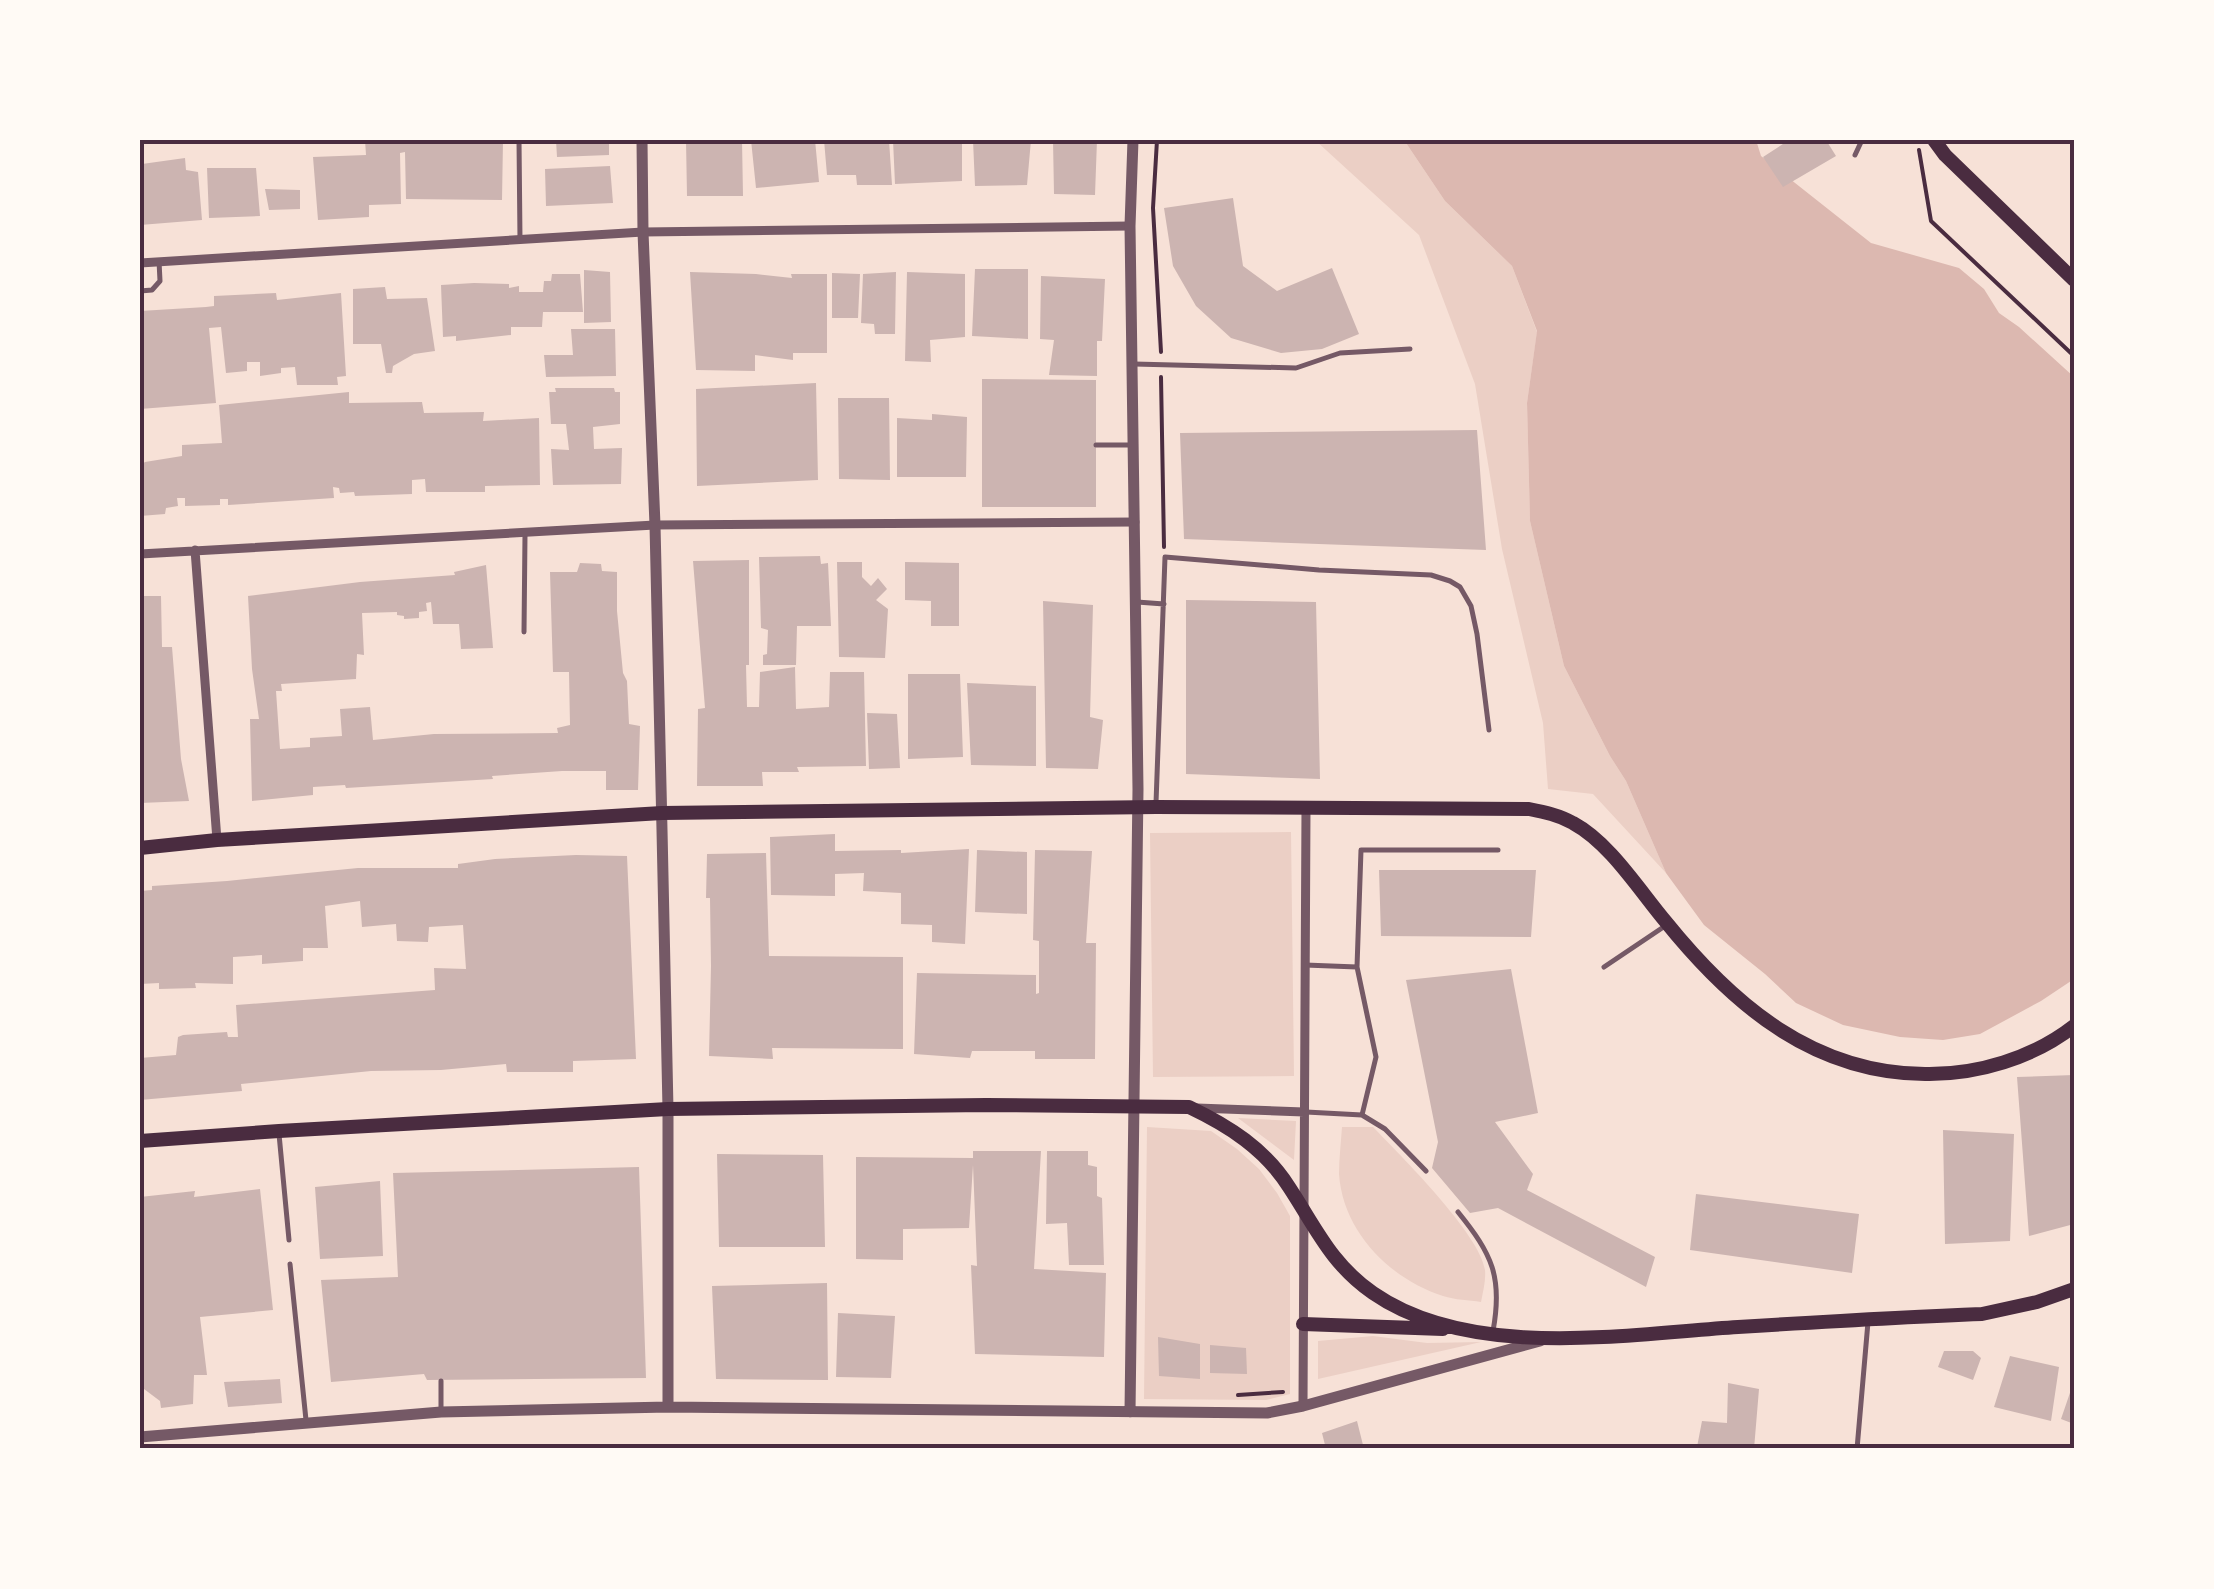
<svg xmlns="http://www.w3.org/2000/svg" width="2214" height="1589" font-family="Lora,serif">
  <style>
    .green { fill: #ebcfc5 }
    .water { fill: #dcb8b0 }
    .building { fill: #ccb4b1 }
    .lines { fill: none; stroke-linecap: round; stroke-linejoin: round }
    .path { stroke: #4a2c40; stroke-width: 4 }
    .service { stroke: #755966; stroke-width: 5 }
    .minor { stroke: #755966; stroke-width: 9 }
    .tertiary { stroke: #755966; stroke-width: 11 }
    .secondary { stroke: #4a2c40; stroke-width: 14 }
    .neatline { fill: none; stroke: #4a2c40; stroke-width: 4 }
  </style>
  <rect width="100%" height="100%" fill="#f7e1d7"/>
  <path class="green" d="M1315 140H1404L1445 201 1512 266 1537 332 1527 403 1530 521 1564 666 1610 756 1626 781 1666 873 1593 794 1548 789 1543 723 1502 549 1475 384 1419 235Z
    M1291 832 1294 1076 1153 1077 1150 833Z
    M1238 1118 1296 1121 1294 1160Z
    M1147 1127 1211 1131 1237 1149 1259 1169 1277 1193 1290 1216V1394L1266 1400 1144 1399Z
    M1342 1127H1373C1400 1155 1480 1234 1485 1270 1486 1280 1483 1292 1481 1302 1469 1300 1455 1300 1443 1296 1390 1279 1343 1232 1339 1174 1339 1159 1341 1142 1342 1127Z
    M1373 1336 1427 1343 1481 1342 1318 1379V1341Z"/>
  <path class="water" d="M1404 140H1756L1761 156 1871 243 1959 268 1984 289 1999 313 2019 327 2074 377V979L2041 1001 1980 1034 1943 1040 1900 1037 1843 1025 1796 1003 1765 974 1704 925 1666 873 1626 781 1610 756 1564 666 1530 521 1527 403 1537 331 1512 266 1445 201Z"/>
  <path class="building" d="M365 140H503L502 200 406 199 405 152 400 153 401 204 369 205V217L318 220 313 157 366 155Z
    M556 140H609V155L557 157Z
    M686 140H742L743 196H687Z
    M751 140H815L819 182 756 188Z
    M824 140H889L892 185H857L856 175H827Z
    M893 140H962V181L895 184Z
    M973 140H1031L1027 185 975 186Z
    M1053 140H1097L1095 195 1054 194Z
    M1789 140H1826L1836 156 1783 187 1763 157Z
    M185 158 186 170 198 172 202 220 140 225 142 164Z
    M610 166 613 203 546 206 545 169Z
    M207 168H256L260 216 209 218Z
    M265 189 300 190V209L269 210Z
    M1233 198 1243 266 1277 291 1332 268 1359 334 1322 349 1281 353 1231 338 1196 306 1173 266 1164 208Z
    M975 269H1028V339L972 336Z
    M584 270 610 272 611 322 584 323Z
    M690 272 756 274 792 278 791 274H827V353H793V360L755 355V371L696 370Z
    M896 272 895 334H875L874 324 861 323 863 274Z
    M907 272 965 274V337L930 340 931 362 905 361Z
    M832 273 860 274 858 318H832Z
    M552 274H580L583 312H543L542 327H511V335L456 341V336L443 337 441 285 474 283 509 284V288L519 286V292H543L544 281H551Z
    M1041 276 1105 279 1102 341H1097V376L1049 375 1054 340 1040 339Z
    M385 287 387 299 427 298 435 351 414 354 393 366 392 373H386L381 344H353V289Z
    M276 293 277 300 341 293 346 376 337 377 338 385H297L295 367 281 368V373L260 376V362H247V371L226 373 221 327 209 328 216 403 140 409V311L206 307 214 306V296Z
    M571 329H615L616 376 546 377 544 355H573Z
    M982 379 1096 380V507H982Z
    M816 383 818 480 697 486 696 389Z
    M555 388H614L615 392H620V424L593 427 594 449 622 448 621 484 553 485 551 449 569 450 566 424H551L549 392H556Z
    M349 392V403L422 402 424 413 484 412 483 421 539 418 540 485 485 486V492H426L425 479 412 480V494L355 496 354 492 340 493 339 488 333 487 334 498 228 505V499H220V505L185 506V498H177L178 506 166 508 165 514 140 516V466L145 462 182 456V445L222 443 219 405Z
    M838 398H889L890 480 839 479Z
    M932 414 967 417 966 477H897V418L932 420Z
    M1477 430 1486 550 1184 539 1180 433Z
    M820 556 821 564 828 563 831 626H797L796 665H763V655L767 654 768 630 761 628 759 557Z
    M749 560V665H746L747 707H759L760 672 795 667 796 709 829 707 830 672H864L866 766 797 767 799 772H762L763 786H697L698 709 705 708 693 561Z
    M837 562H862V577L871 586 878 578 887 589 876 600 888 609 885 658 839 657Z
    M905 562 959 563V626H931V601L905 600Z
    M580 563 601 564 602 571 617 572V611L623 673 627 681 629 724 640 726 638 790H606V771H562L492 776 493 779 346 788 345 785 313 787V795L252 801 250 719H259L252 669 248 596 360 582 455 575 454 572 486 565 493 648 461 649 459 624H433L431 602 426 603 427 611 419 612V618L404 619V616L397 615V612L362 613 364 655 357 654 356 679 281 684 282 691H276L280 749 310 747V738L342 736 340 709 370 707 373 740 434 734 558 733 557 728 570 725 569 672H553L550 572H577Z
    M140 596H161L162 647H172L181 759 189 801 140 803Z
    M1186 600 1316 602 1320 779 1186 774Z
    M1043 601 1093 605 1090 717 1103 720 1098 769 1046 768Z
    M908 674H960L963 757 908 759Z
    M967 683 1036 686V766L971 765Z
    M867 713 897 714 900 768 869 769Z
    M835 834V851L901 850V853L969 849 965 944 932 942V925L901 924V893L863 891 864 873 835 874V896L771 895 770 837Z
    M977 850 1027 852V914L975 912Z
    M1035 850 1092 851 1086 943H1096L1095 1059H1035V1051H972L970 1058 914 1054 917 973 1036 975V994L1039 993V941L1033 940Z
    M766 853 769 956 903 957V1049L772 1048 773 1059 709 1056 711 966 710 898H706L707 854Z
    M576 855 627 856 636 1059 573 1061V1072H507L506 1064 441 1070 371 1071 241 1084 242 1091 140 1100V1058L176 1055 178 1037 183 1035 227 1032 228 1037H238L236 1005 435 990 434 968 466 969 463 925 429 927 428 942 397 941 396 924 362 927 360 901 325 906 328 948H303V961L262 964V955L233 957V984L195 983 196 988 159 989V983L140 984V891L152 890V886L227 881 358 868H458V864L495 859Z
    M1379 870H1536L1531 937 1381 936Z
    M1511 969 1538 1113 1495 1122 1533 1174 1527 1190 1655 1257 1646 1287 1498 1208 1470 1213 1432 1168 1438 1142 1406 980Z
    M2074 1075V1224L2029 1236 2017 1077Z
    M1943 1130 2014 1134 2010 1241 1945 1244Z
    M973 1151H1041L1034 1269 1106 1273 1104 1357 975 1354 971 1265 977 1266 973 1165 969 1228 903 1229V1260L856 1259V1157L973 1158Z
    M1047 1151H1088V1165L1097 1167V1196L1102 1198 1104 1265H1069L1067 1223 1046 1224Z
    M717 1154 823 1155 825 1247H719Z
    M639 1167 646 1378 427 1380 424 1374 331 1382 321 1280 398 1277 393 1173Z
    M380 1181 383 1256 320 1259 315 1187Z
    M260 1189 273 1310 200 1317 207 1375H194L193 1404 161 1408 160 1401 140 1386V1197L195 1191 194 1197Z
    M1696 1194 1859 1214 1852 1273 1690 1250Z
    M827 1283 828 1380 716 1379 712 1286Z
    M838 1313 895 1316 891 1378 836 1377Z
    M1158 1337 1200 1344V1379L1159 1376Z
    M1210 1345 1246 1348 1247 1374 1210 1373Z
    M1944 1351H1973L1981 1358 1973 1380 1938 1367Z
    M2010 1356 2059 1367 2051 1421 1994 1407Z
    M280 1379 282 1403 228 1407 224 1382Z
    M1728 1383 1759 1389 1754 1449 1697 1447 1702 1421 1727 1423Z
    M2073 1384H2074V1424L2061 1419Z
    M1357 1421 1364 1449H1326L1322 1433Z"/>
  <g class="lines">
    <path class="path" d="M1157 140 1153 208 1161 352
      M1919 150 1931 221 2074 356
      M1161 377 1164 547
      M1238 1395 1283 1392"/>
    <path class="service" d="M519 140 520 240
      M1855 155 1862 140
      M140 291 152 290 160 281 159 261
      M1134 364 1296 368 1340 353 1410 349
      M1096 445H1131
      M1137 602 1164 604
      M524 632 525 535
      M1156 803 1165 557 1319 570 1431 575 1450 581 1460 587 1471 606 1477 634 1489 730
      M1305 965 1357 967
      M1604 967 1665 926
      M1306 1112 1362 1115 1385 1129 1426 1171
      M1362 1115 1376 1057 1357 967 1361 850H1498
      M279 1134 289 1240
      M1458 1212C1492 1254 1503 1277 1493 1331
      M290 1264 306 1420
      M441 1381V1409
      M1857 1449 1868 1322"/>
    <path class="minor" d="M140 263 643 232 1130 226
      M195 550 217 840
      M140 554 655 525 1135 522
      M1197 1108 1304 1112
      M1303 1406 1306 808"/>
    <path class="tertiary" d="M642 140 643 232 655 525 662 830 668 1109V1407
      M1130 1412 1138 789 1130 226 1133 140
      M140 1437 441 1412 668 1407 1267 1413 1303 1406 1540 1341"/>
    <path class="secondary" d="M1934 140 1945 155 2074 280
      M140 848 217 840 662 813 1156 807 1529 809C1544 812 1559 815 1573 823 1610 843 1639 890 1666 922 1733 1005 1813 1073 1925 1074 1977 1075 2033 1058 2074 1026
      M140 1141 279 1131 668 1109 986 1105 1189 1107C1229 1126 1265 1149 1289 1187 1316 1228 1331 1264 1373 1293 1471 1361 1626 1334 1738 1327 1819 1322 1900 1317 1982 1314L2037 1302 2074 1289
      M1303 1324 1443 1329"/>
  </g>
  <rect width="2214" height="1589" fill="none" stroke="#fffaf5" stroke-width="285"/>
  <rect x="142" y="142" width="1930" height="1304" class="neatline"/>
</svg>
